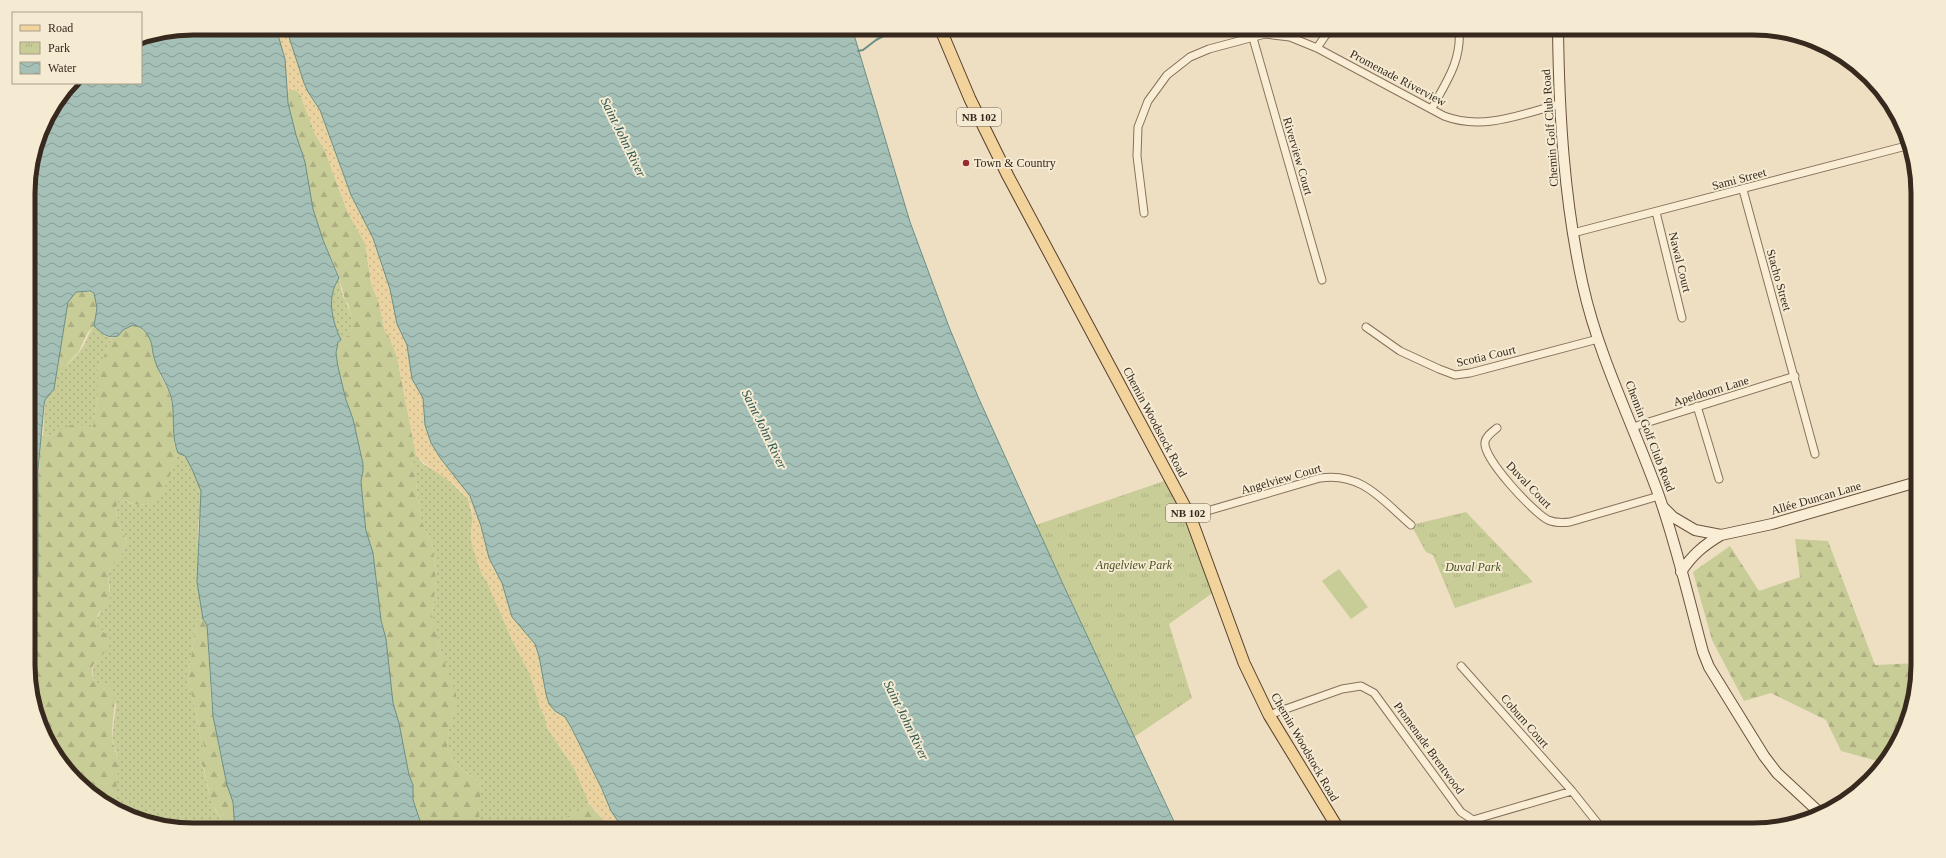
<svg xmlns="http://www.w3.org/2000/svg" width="1946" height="858" font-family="'Times New Roman',serif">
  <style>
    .grass { fill: url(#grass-dots) }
    .forest { fill: url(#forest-firs) }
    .sand { fill: url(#sand-dots) }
    .park { fill: url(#park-tufts) }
    .garden { fill: #c8cc97 }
    .water { fill: url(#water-waves); stroke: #6c8f85 }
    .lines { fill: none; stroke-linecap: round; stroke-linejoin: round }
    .stream { stroke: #6c8f85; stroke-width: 2 }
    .street-casing { stroke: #88715a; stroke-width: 9 }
    .secondary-casing { stroke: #6a523d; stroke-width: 12 }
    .primary-casing { stroke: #563f2e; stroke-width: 13 }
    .street { stroke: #f9edd6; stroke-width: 7 }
    .secondary { stroke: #f9edd6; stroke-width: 10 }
    .primary { stroke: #f1d39b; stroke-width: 11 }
    .poi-dot { fill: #962a2f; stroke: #f5ead2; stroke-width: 1.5 }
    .labels { text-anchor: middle; stroke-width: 4; stroke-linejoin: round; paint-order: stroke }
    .shield { fill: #f5ead2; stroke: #716354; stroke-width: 1 }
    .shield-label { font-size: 11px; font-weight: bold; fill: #38291e }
    .street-label { font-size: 12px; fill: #38291e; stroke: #f5ead2 }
    .poi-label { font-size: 12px; fill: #38291e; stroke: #f5ead2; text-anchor: start }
    .park-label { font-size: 12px; font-style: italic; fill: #4a5425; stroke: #f5ead2 }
    .water-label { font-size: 13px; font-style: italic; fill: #2d5753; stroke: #f5ead2 }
    .rim { fill: none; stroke: #38291e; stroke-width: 5 }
  </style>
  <defs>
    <pattern id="grass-dots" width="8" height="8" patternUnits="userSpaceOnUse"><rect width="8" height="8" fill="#c8cc97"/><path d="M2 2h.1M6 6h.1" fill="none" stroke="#adaf82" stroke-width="1.8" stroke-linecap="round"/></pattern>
    <pattern id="forest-firs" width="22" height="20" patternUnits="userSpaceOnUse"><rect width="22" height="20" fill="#c8cc97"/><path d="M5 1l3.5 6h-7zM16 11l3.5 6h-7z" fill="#adaf82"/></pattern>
    <pattern id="sand-dots" width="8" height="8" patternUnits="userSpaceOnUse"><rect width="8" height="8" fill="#ead3a0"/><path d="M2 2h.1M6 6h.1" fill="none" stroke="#c9b589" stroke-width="1.8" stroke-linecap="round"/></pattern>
    <pattern id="park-tufts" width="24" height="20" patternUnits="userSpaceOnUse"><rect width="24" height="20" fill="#c8cc97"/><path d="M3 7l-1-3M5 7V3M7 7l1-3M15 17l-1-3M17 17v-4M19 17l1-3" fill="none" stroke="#adaf82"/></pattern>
    <pattern id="water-waves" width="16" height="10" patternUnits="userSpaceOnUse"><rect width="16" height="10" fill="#a5c1b7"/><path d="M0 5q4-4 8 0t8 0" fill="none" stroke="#879d94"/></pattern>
  </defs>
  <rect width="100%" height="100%" fill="#eedfc3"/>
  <path class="grass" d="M339 278C341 285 341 294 345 300 350 311 355 321 350 334L341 340C332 320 326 298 339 278Z
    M94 326 105 336 112 338 98 369V396L93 426 91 428C68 422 61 438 43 435L45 400 52 392 57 371C66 368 76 356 82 348 87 341 88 333 94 326Z
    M178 453C188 456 197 474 200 485 204 499 198 515 198 530 197 560 199 590 203 619L197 623 195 629 188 680 196 712 199 733 205 749 198 756C206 770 206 786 212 801 215 811 222 819 224 830 190 830 146 827 116 810L115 799 118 758 112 738 116 704 101 684 97 683C88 671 94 661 104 652L105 632 99 629 96 621 110 591 108 575 111 567 121 555 127 542C121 529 111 511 120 497 123 498 127 502 130 503 161 514 170 473 178 453Z
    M416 455 423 464 443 475 468 499 474 522 471 530 482 575 486 579 512 640 530 674 541 710 545 717 547 728 574 768 588 800 589 806C575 816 564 812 555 830H492C489 827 484 827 481 823 475 814 480 795 481 784L455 762 447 748 449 726 455 710 432 615 436 580 434 556 433 547 421 520 413 460V457Z"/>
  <path class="forest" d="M294 89 300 94 315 134 325 151 347 211 365 243 371 283 379 303 385 332 388 333 397 357 416 455 413 457V460L421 520 433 547 436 580 432 615 435 622 441 653 456 694 455 710 449 726 447 748 455 762 481 784 479 814 480 823 492 830H423L413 800V785L409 775 399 723 393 703 386 639 381 620 373 553 366 531 363 503 361 481 363 471V464L353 419 346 400 338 367 336 353 338 342 350 334 352 327 351 314 348 304 345 300 338 273 323 240 313 209 305 162 296 135 286 95 287 92Z
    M80 291 94 293 97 308 94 326 88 332 79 351 62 370 57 371 66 306 72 294Z
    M133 325 138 326 149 336 160 375 169 392 174 413V444L178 453C170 473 162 514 131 503 127 502 123 498 120 497 111 511 121 529 127 542L121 555 111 567 108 575 110 599 98 614 96 621C97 623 98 627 100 629 104 633 110 634 110 640 111 657 80 661 97 683L112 686C118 704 111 720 112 739 113 746 117 753 118 760 119 777 114 793 116 810L93 796 62 766 41 729 29 687 33 660 29 654V624L31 602 38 573V488L41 438 43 435C59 438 59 427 72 425 78 424 85 427 91 428L93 426 98 396V369L112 338C118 337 119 334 123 330 125 328 130 327 133 325Z
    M1795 539 1828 541 1875 665 1918 663 1906 728 1885 763 1841 751 1826 720 1771 693 1744 701 1712 640 1693 572 1730 546 1759 591 1800 577Z
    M203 619 207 625 211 701 219 749 233 802 235 830H224L222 822 211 800 204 769 198 756 199 752 205 749 199 733 196 712 188 680 195 629 197 623Z
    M589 806H591L612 830H555C564 812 575 816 589 806Z"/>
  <path class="sand" d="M276 28H286L288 33 304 83 311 98 320 110 342 173 354 202 370 231 382 264 390 289 397 324 407 345 412 379 423 398 425 425 431 443 441 459 470 496 481 526 489 558 502 583 512 617 535 644 539 656 546 694 555 711 565 717 571 727 602 789 611 811 624 830H612L592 806H589L588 800 574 768 547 728 545 717 541 710 530 674 512 640 486 580 482 575C478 564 473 551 471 540 469 526 478 514 467 498 454 480 431 472 416 455L397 357 388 334 385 332 379 303 371 283 365 243 347 211 325 151 315 134 300 94 294 89 287 92 285 59Z"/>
  <path class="park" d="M1170 479 1218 589 1169 624 1192 698 1134 737 1036 525Z
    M1466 512 1533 582 1455 608 1433 555 1426 552 1411 525Z"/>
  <path class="garden" d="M1339 569 1368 607 1351 619 1322 581Z"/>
  <path class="water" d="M193 28H276L285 59 288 103 296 135 305 162 313 209 323 240 339 278C326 298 332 320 341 340L338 342 336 353 338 367 346 400 353 419 363 464V471L361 481 363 503 366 531 373 553 381 620 386 639 393 703 399 723 409 775 413 785V800L423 830H235L233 802 227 785 213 716 207 625 203 619 197 582 201 491 192 469 185 456 178 453C171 436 175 419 172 401 169 384 156 371 153 353 152 346 151 338 146 333 143 328 138 326 133 325L123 330 118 336C107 339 102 333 94 326L97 308 94 293 90 291 76 292 68 302 54 389 45 400 44 405 38 470V573L31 602 29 624 28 182 45 120 73 83H141V38Z
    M286 28H852L910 222 949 327 979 399 1062 582 1178 830H624L611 811 602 789 571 727 565 717 555 711 549 704 546 694 539 656 535 644 512 617 502 583 489 558 481 526 470 496 441 459 431 443 425 425 423 398 412 379 407 345 397 324 390 289 373 238 351 195 320 110 308 92 304 83Z"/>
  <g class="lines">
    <path class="stream" d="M858 51 863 50 876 40 898 28"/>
    <defs>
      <path id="street" d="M1558 31 1574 28
        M1253 38 1322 280
        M1317 48 1325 36 1333 28
        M1432 108C1447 81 1462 60 1459 28
        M1743 190 1815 454
        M1656 212 1682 318
        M1144 213 1137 156 1138 127 1148 101 1167 75 1190 57 1209 49 1265 34 1290 37 1317 48 1444 116C1483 131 1522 114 1560 104
        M1573 233 1910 145
        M1366 327 1400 351 1439 369 1455 375 1470 373 1598 339
        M1697 406 1719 479
        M1633 427 1795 376
        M1497 428C1492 432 1486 436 1485 442 1482 458 1534 513 1548 520 1555 523 1562 523 1570 522L1659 496
        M1190 516 1320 478C1362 472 1382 500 1411 525
        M1461 666 1572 791 1603 830
        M1269 715 1342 689 1361 686 1374 693 1461 812 1473 820 1572 791"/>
      <path id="secondary" d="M1558 28C1559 114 1564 201 1583 286 1599 358 1634 426 1659 496 1677 547 1689 600 1703 652L1709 667 1764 756 1777 773 1821 814
        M1663 507 1673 517 1695 530 1721 535 1772 524 1917 482
        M1681 572C1692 555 1704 545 1721 535"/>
      <path id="primary" d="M940 28 970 99 1008 176 1190 516 1244 663 1269 715 1339 830"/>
    </defs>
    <use href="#street" class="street-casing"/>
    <use href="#secondary" class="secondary-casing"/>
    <use href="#primary" class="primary-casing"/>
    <use href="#street" class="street"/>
    <use href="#secondary" class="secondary"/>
    <use href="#primary" class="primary"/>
  </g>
  <circle class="poi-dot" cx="966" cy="163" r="4"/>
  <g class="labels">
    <g class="shield">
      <rect x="957" y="108" width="44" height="18" rx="3"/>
      <rect x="1166" y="504" width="44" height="18" rx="3"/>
    </g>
    <g class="shield-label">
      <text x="979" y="121">NB 102</text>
      <text x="1188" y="517">NB 102</text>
    </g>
    <g class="street-label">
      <text transform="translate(1398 78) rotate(28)" y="4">Promenade Riverview</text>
      <text transform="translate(1550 128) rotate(-94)" y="4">Chemin Golf Club Road</text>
      <text transform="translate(1298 156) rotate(74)" y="4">Riverview Court</text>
      <text transform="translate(1739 179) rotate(-15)" y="4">Sami Street</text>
      <text transform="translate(1680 262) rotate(76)" y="4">Nawal Court</text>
      <text transform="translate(1779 280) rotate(74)" y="4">Stacho Street</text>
      <text transform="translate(1486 356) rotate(-13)" y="4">Scotia Court</text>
      <text transform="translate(1711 391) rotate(-17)" y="4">Apeldoorn Lane</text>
      <text transform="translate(1155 422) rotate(62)" y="4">Chemin Woodstock Road</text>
      <text transform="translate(1650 436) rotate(69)" y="4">Chemin Golf Club Road</text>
      <text transform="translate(1281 479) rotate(-16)" y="4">Angelview Court</text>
      <text transform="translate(1529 485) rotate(46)" y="4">Duval Court</text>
      <text transform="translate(1816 498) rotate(-16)" y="4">Allée Duncan Lane</text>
      <text transform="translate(1525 721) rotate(49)" y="4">Coburn Court</text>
      <text transform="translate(1305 747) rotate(60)" y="4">Chemin Woodstock Road</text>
      <text transform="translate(1429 748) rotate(54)" y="4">Promenade Brentwood</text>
    </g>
    <g class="poi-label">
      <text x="974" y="167">Town &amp; Country</text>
    </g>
    <g class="park-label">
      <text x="1134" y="569">Angelview Park</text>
      <text x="1473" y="571">Duval Park</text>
    </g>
    <g class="water-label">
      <text transform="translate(624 137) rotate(64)" y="5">Saint John River</text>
      <text transform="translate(765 429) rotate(64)" y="5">Saint John River</text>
      <text transform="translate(907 720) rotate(64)" y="5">Saint John River</text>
    </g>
  </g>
  <path d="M0 0H1946V858H0ZM193 35H1753A158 158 0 0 1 1911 193V665A158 158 0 0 1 1753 823H193A158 158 0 0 1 35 665V193A158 158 0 0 1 193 35Z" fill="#f5ead2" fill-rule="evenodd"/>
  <path class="rim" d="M193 35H1753A158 158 0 0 1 1911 193V665A158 158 0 0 1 1753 823H193A158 158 0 0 1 35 665V193A158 158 0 0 1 193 35Z"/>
  <rect x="12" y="12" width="130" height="72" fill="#f5ead2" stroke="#a99d8a"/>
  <rect x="20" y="25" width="20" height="6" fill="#f1d39b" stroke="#a99d8a"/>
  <text x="48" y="32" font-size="12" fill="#38291e">Road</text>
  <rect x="20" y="42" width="20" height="12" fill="url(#park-tufts)" stroke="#a99d8a"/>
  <text x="48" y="52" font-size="12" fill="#38291e">Park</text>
  <rect x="20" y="62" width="20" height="12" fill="url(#water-waves)" stroke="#a99d8a"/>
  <text x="48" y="72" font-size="12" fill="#38291e">Water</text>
</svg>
